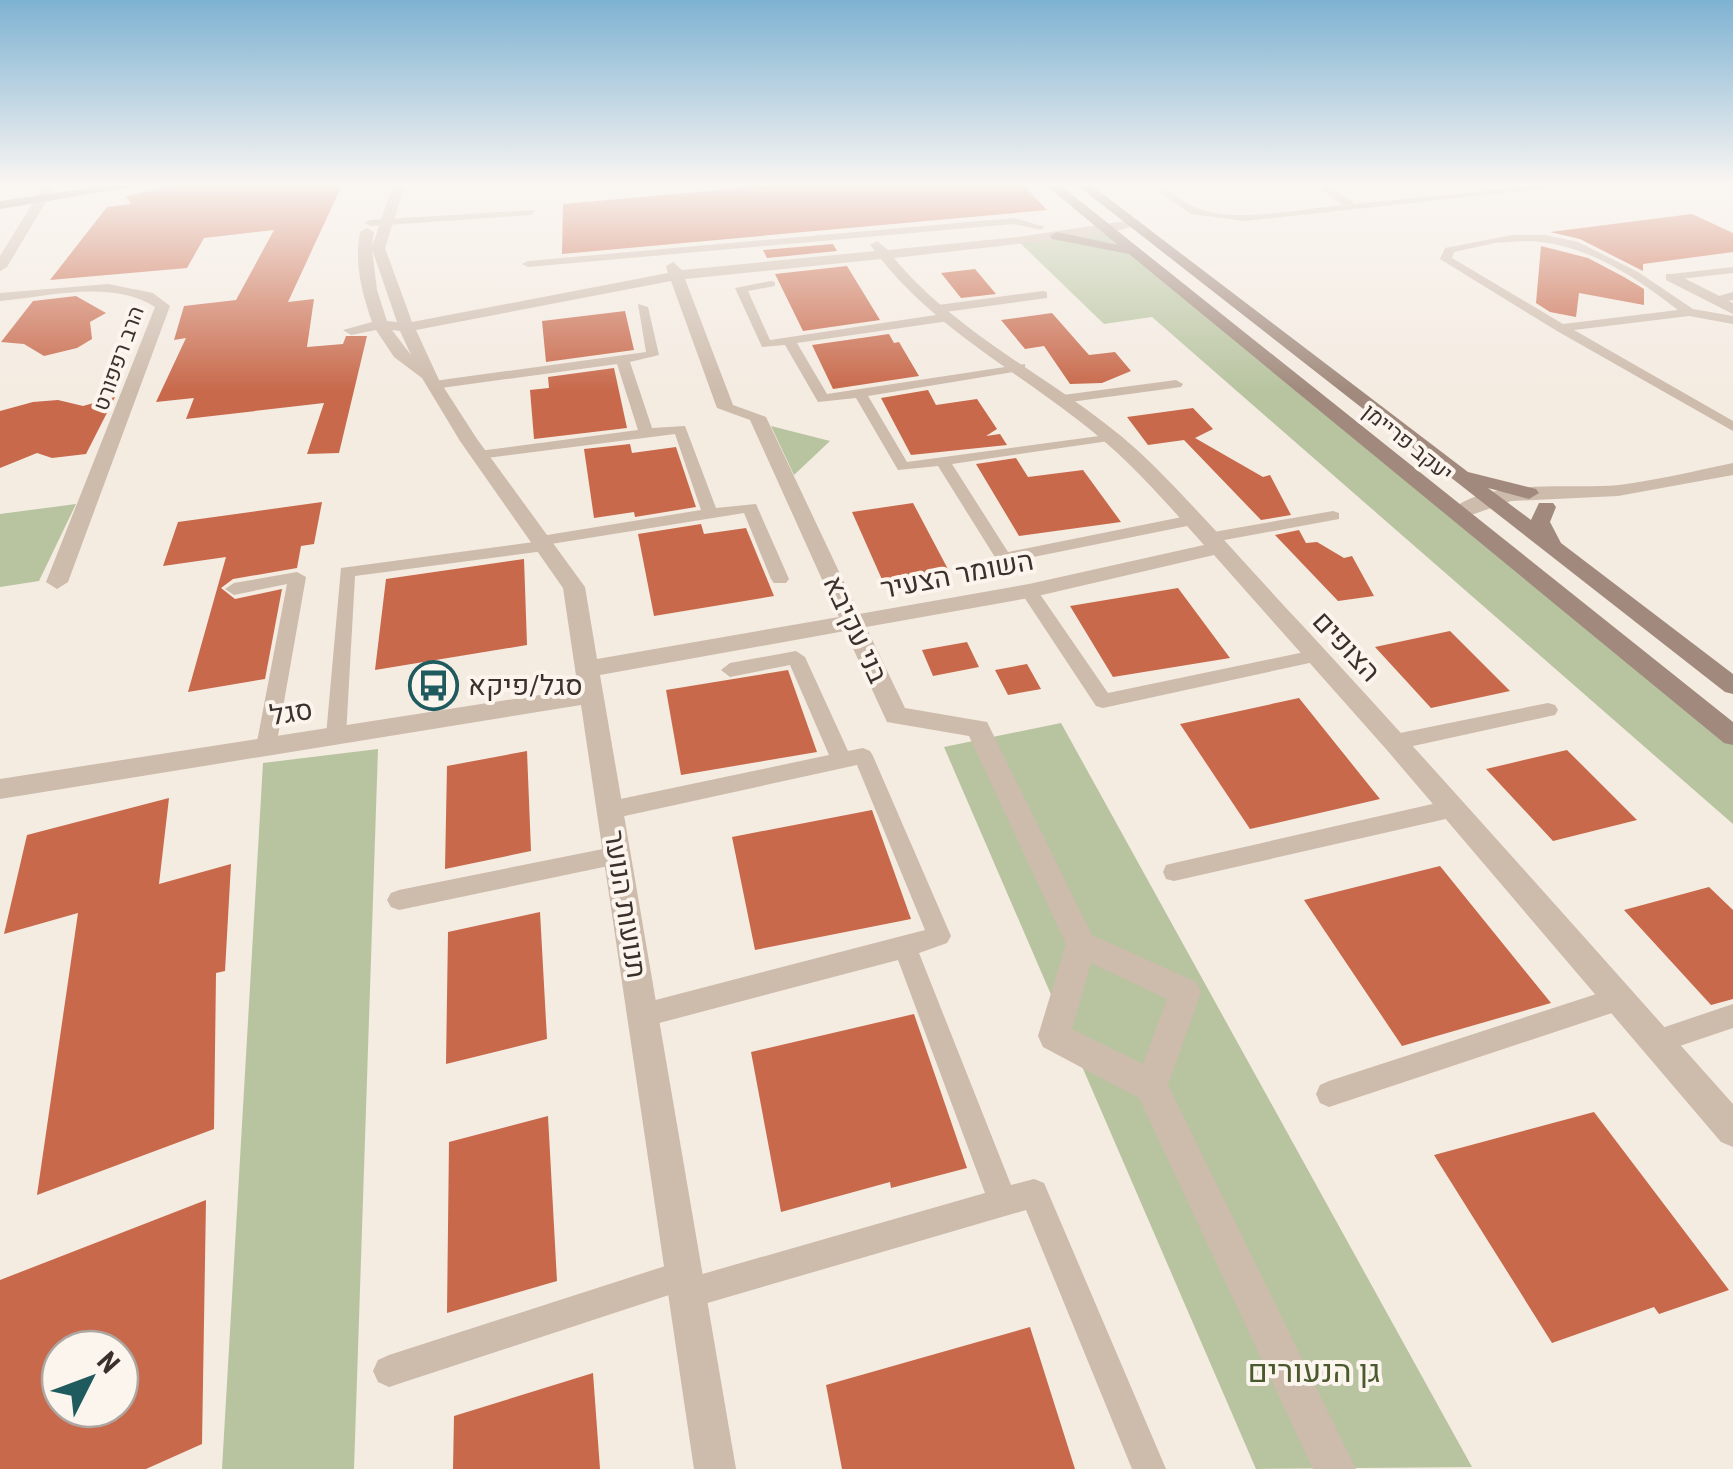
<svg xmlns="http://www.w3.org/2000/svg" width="1733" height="1469" font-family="'Roboto Condensed',Heebo,sans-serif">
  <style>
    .green { fill: #b8c4a0 }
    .building { fill: #c8694b; fill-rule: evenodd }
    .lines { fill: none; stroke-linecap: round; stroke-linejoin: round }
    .lane { fill: #cdbbac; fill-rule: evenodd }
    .street { fill: #cdbbac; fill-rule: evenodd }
    .secondary { fill: #a18a7d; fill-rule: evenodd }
    .labels { text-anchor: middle; stroke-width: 8; stroke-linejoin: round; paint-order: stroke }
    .far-street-label { font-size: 22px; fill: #3b302b; stroke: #fbf5ee }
    .street-label { font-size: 28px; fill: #3b302b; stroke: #fbf5ee }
    .poi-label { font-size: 28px; fill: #3b302b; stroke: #fbf5ee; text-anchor: start }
    .near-park-label { font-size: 32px; fill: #4a5a2e; stroke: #fbf5ee }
  </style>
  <rect width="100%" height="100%" fill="#f4ebe1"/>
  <path class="green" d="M1106 230 1733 736V824L1152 317 1104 324 1018 241Z
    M771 426 830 441 794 475Z
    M76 504 39 581 0 587V514Z
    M1061 723 1472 1467 1256 1469 944 747Z
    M378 749 354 1469H222L263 763Z"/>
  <path class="building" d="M180 185H342L288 302 314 299 307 347 343 344 346 336H367L339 453 307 454 324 403 186 419 194 398 156 402 186 338 174 340 184 306 236 300 274 230 204 238 187 268 50 280 107 207 131 204 126 196Z
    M775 185H1023L1047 210 562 254 563 204Z
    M1692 214 1733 233V252L1643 264V271L1580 239 1550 232Z
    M833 244 837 251 767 258 763 250Z
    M1541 246 1588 258 1624 277 1644 289V305L1579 293 1576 317 1550 312 1536 303Z
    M847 266 880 320 803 331 775 274Z
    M975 269 996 294 961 298 941 273Z
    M76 296 106 313 90 322 92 339 77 348 44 356 24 344 1 342 33 301Z
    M625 311 634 350 546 362 542 321Z
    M1052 313 1089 355 1115 352 1131 371 1102 383 1070 384 1044 346 1025 349 1001 320Z
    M889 334 894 343 899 342 919 376 833 389 812 345Z
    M614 368 627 428 534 439 530 390 549 388 548 377Z
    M928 390 936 405 977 399 997 429 986 436 1000 434 1007 445 911 455 881 398Z
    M115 397 86 454 52 458 37 453 0 468V411L33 402 58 400 83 406Z
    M1193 408 1213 429 1195 438 1263 477 1270 475 1291 515 1261 520 1184 440 1148 445 1127 417Z
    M630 444 632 453 676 447 696 507 635 517 634 512 594 518 584 449Z
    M1016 458 1028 477 1083 470 1121 522 1019 536 976 464Z
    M322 502 314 544 301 546 297 568 233 579 221 588 235 599 282 589 265 679 188 692 226 557 163 566 178 522Z
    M913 503 950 573 884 584 852 512Z
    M701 524 704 534 746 528 774 596 654 616 638 534Z
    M1299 530 1306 543 1317 542 1344 558 1352 556 1374 596 1338 601 1275 535Z
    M524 559 527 645 375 670 386 579Z
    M1178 588 1230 658 1113 677 1070 606Z
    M1450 631 1510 691 1431 708 1375 647Z
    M967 642 979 667 933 676 922 650Z
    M1027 664 1041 689 1008 695 995 670Z
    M788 670 817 752 681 775 666 690Z
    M1299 698 1380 799 1250 829 1180 724Z
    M1567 750 1637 820 1553 841 1486 769Z
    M527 751 531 851 445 869 447 766Z
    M169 798 159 884 231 864 225 971 216 973 214 1129 37 1195 78 913 4 934 27 835Z
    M872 810 911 919 755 950 732 837Z
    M1440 866 1551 1003 1402 1046 1304 900Z
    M1709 887 1733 910V999L1711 1005 1624 910Z
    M540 912 547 1039 446 1064 448 932Z
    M914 1014 967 1168 891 1188 890 1182 781 1212 751 1052Z
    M1594 1112 1729 1290 1659 1314 1654 1307 1552 1343 1434 1155Z
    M548 1116 557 1281 447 1313 449 1142Z
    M206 1200 202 1444 146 1469H0V1280ZM60 1349H120V1409H60Z
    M1030 1327 1075 1469H842L826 1385Z
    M593 1373 600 1469H453L454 1416Z"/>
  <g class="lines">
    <path class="lane" d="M1149 185C1170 185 1180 203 1199 209 1239 223 1301 209 1343 205L1315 185H1327L1355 204 1545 185H1580L1245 221 1191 214Z
      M535 210 531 215 370 226 365 223 370 220Z
      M1014 218 1045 227 1040 230 1014 224 528 267 522 264 528 261Z
      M1512 235H1545L1578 242 1638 272 1693 309 1733 316V324L1689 316 1574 330 1733 421V431L1557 331 1440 259 1445 248ZM1528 241C1585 243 1634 276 1678 310L1563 324 1452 258 1454 252 1495 243Z
      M1733 267V273L1671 280 1665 277 1671 274Z
      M771 281 775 282V286L748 291 770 340 949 313 955 317 949 321 797 343 827 394 1025 364V370L1020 371 868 396 907 462 1114 434 1116 437 1109 441 952 464 1008 552 1192 515 1200 520 1192 525 1004 563 998 562 938 466 898 470 856 398 818 402 785 345 762 347 735 288Z
      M1043 291 1047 292V298L938 313 932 309 938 305Z
      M1733 292V300L1714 303 1708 299Z
      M638 304 648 307 659 355 630 362 652 428 685 426 716 508 756 504 789 579 786 583H774L771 579 744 513 551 544 550 550 544 551 355 576 346 736 336 743 329 741 326 736 341 568 534 542 535 537 541 536 701 510 675 434 479 459 472 455 479 451 638 430 617 364 434 389 427 385 434 381 646 352Z
      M1176 380 1183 384 1181 387 1063 403 1056 399 1063 395Z
      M1333 511 1339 513V519L1208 543 1200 538 1208 533Z
      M297 572 306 577 276 747 273 752H259L256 747 287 584 234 595 225 589 234 583Z
      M1029 585 1035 587 1108 693 1314 650 1323 656 1314 662 1103 708 1096 706 1020 591Z
      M796 651 805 657 848 751 863 748 870 751 873 756 951 936 947 943 919 953 1011 1185 1034 1179 1044 1183 1166 1469H1132L1026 1210 687 1309 676 1305 672 1294 389 1387 378 1382 373 1371 378 1360 389 1355 684 1260 695 1264 699 1275 985 1193 898 960 644 1027 635 1023 631 1015 635 1007 644 1003 925 930 857 765 611 819 603 816 600 810 603 804 611 801 829 755 790 665 730 677 721 670 730 663Z
      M1548 703 1555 705 1558 710 1555 715 1395 750 1385 742 1395 734Z
      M1450 800 1458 803 1461 809 1458 815 1450 818 1174 881 1166 879 1163 872 1166 865 1174 863Z
      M618 846 626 848 629 855 626 862 618 864 399 910 391 907 387 900 391 893 399 890Z
      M1618 987 1627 991 1630 999 1627 1007 1618 1011 1329 1107 1320 1103 1316 1094 1320 1085 1329 1081Z
      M1733 1004V1028L1656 1054 1647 1051 1643 1042 1647 1033Z"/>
    <path class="street" d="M44 185H56L7 267 0 271V256Z
      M393 185H405L385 248 412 322 668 273 666 266 673 262 682 270 875 251 870 245 877 241 888 250 1018 237 1138 219V225L1106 234 894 258C964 343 1075 387 1153 465 1205 517 1253 573 1303 626 1448 783 1590 944 1733 1104V1147L1721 1142 1386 749 1214 555 1029 598 866 627 905 708 987 722 1092 935 1196 982 1201 992 1168 1085 1356 1469H1313L1139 1098 1043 1047 1038 1036 1066 944 969 736 887 722 845 631 600 675 736 1469H694L581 705 0 799V779L578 689 563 588 460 441 422 378 394 357 376 330 351 335 343 330 372 322C362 293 354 263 360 232L367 228 374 232 372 247ZM372 249 397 322 387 321 377 290ZM881 259C934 326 1011 368 1078 420 1126 456 1164 500 1204 545L1029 584 859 614 766 417 733 405 685 279ZM671 281 717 408 750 420 839 617 597 659 585 587 477 439 439 380 416 330ZM392 330 400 331 411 355ZM1091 963 1167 999 1143 1064 1072 1029Z
      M1666 274H1676L1733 303V314L1666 280Z
      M108 284 153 293 170 306 68 582 57 589 46 582 155 307C110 279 49 297 0 301V293Z
      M1733 463V475L1618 496 1511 501 1457 520 1447 514C1485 476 1570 490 1619 485 1657 480 1695 471 1733 463Z"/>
    <path class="secondary" d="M110 185H142L0 209V201Z
      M1046 185H1060L1733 722V745L1724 743 1129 254 1052 239 1050 236 1057 232 1118 245Z
      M1077 185H1091L1468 472 1536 489 1539 493 1529 499 1488 488 1531 520 1539 503H1553L1556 507 1550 522 1561 543 1733 674V694L1725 692Z"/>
  </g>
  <linearGradient id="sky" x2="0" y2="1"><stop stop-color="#7eb2d2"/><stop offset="0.47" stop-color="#faf6f2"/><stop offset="1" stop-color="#faf6f2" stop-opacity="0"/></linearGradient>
  <rect width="1733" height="391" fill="url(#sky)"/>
  <defs>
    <symbol id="bus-ring" viewBox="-11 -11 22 22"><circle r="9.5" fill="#fbf5ee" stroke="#1f5a5e" stroke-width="1.5"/><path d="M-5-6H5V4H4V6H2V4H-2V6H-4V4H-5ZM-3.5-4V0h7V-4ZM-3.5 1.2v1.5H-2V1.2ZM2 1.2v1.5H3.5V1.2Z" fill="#1f5a5e"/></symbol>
  </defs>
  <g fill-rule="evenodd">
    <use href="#bus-ring" x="406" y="658" width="55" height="55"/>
  </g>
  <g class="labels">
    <g class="far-street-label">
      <text transform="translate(118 358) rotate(-70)" y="8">הרב רפפורט</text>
      <text transform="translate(1408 442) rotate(39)" y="8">יעקב פריימן</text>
    </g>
    <g class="street-label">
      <text transform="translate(957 574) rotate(-11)" y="10">השומר הצעיר</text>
      <text transform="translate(856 629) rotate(65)" y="10">בני עקיבא</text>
      <text transform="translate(1347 646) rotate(47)" y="10">הצופים</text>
      <text transform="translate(291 712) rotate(-9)" y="10">סגל</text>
      <text transform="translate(626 904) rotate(81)" y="10">תנועות הנוער</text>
    </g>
    <g class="poi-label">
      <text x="468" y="695">סגל/פיקא</text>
    </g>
    <g class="near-park-label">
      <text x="1314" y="1382">גן הנעורים</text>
    </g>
  </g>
  <g transform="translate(90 1379) rotate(48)"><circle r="48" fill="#fbf5ee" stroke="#aea6a0" stroke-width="2.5"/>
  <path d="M0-8L18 38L0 25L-18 38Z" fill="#1f5a5e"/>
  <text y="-15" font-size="28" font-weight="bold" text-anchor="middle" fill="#3b302b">N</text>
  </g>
</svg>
